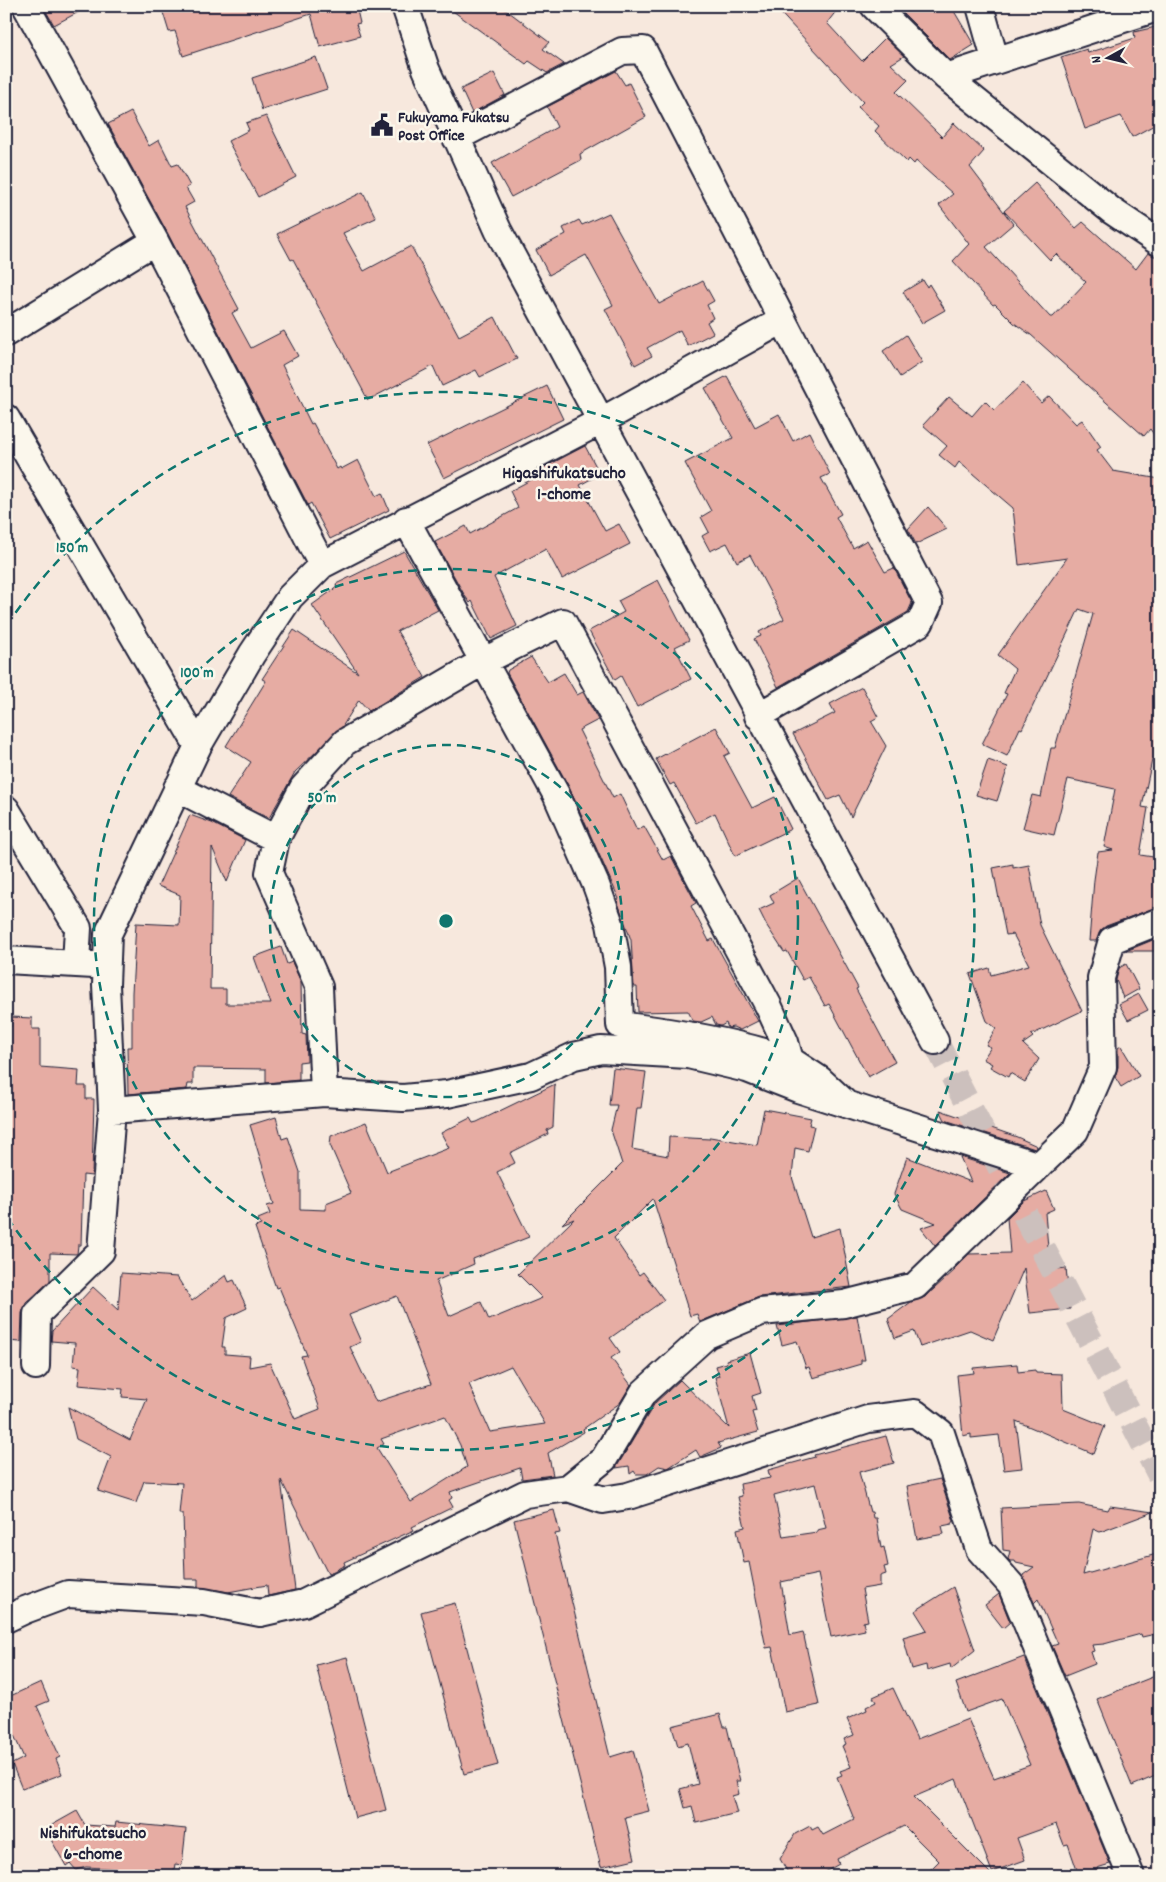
<svg xmlns="http://www.w3.org/2000/svg" width="1166" height="1882" font-family="Dekko,sans-serif">
  <style>
    .building { fill: #e6aca3; stroke: #22223b; fill-rule: evenodd }
    .lines { fill: none; stroke-linecap: round; stroke-linejoin: round }
    .minor-tunnel { stroke: #ccc0bd; stroke-width: 26; stroke-dasharray: 26 13; stroke-linecap: butt }
    .minor-casing { stroke: #22223b; stroke-width: 30 }
    .minor { stroke: #fbf7ec; stroke-width: 26 }
    .ring { fill: none; stroke: #0f766e; stroke-width: 2.5; stroke-dasharray: 9 6 }
    .labels { text-anchor: middle; stroke-width: 5; stroke-linejoin: round; paint-order: stroke }
    .poi-label { font-size: 16px; font-weight: bold; fill: #22223b; stroke: #fbf7ec; text-anchor: start }
    .neighbourhood-label { font-size: 18px; font-weight: bold; fill: #22223b; stroke: #fbf7ec }
    .centre { fill: #0f766e; stroke: #fbf7ec; stroke-width: 2.5 }
    .ring-label { font-size: 15px; text-anchor: middle; font-weight: bold; fill: #0f766e; stroke: #fbf7ec; stroke-width: 5; stroke-linejoin: round; paint-order: stroke }
  </style>
  <rect width="100%" height="100%" fill="#f7e8dd"/>
  <filter id="ink" filterUnits="userSpaceOnUse"><feTurbulence type="fractalNoise" baseFrequency=".02" numOctaves="2"/><feDisplacementMap in="SourceGraphic" scale="10" xChannelSelector="R" yChannelSelector="G"/><feConvolveMatrix kernelMatrix="1 2 1 2 8 2 1 2 1" color-interpolation-filters="sRGB"/></filter>
  <g filter="url(#ink)">
    <path class="building" d="M43 6H90L54 25Z
      M161 6H356L360 23 356 24 360 36 320 47 311 14 183 56 175 31 169 32Z
      M446 6H501L549 42 543 49 564 64 547 73 529 61 526 64Z
      M774 6H840L827 23 862 61 885 38 904 56 891 64 908 80 896 92 942 137 954 123 984 151 970 167 1013 224 986 247 1050 317H1053L1086 282 1056 254 1050 260 1004 211 1035 183 1076 228 1083 222 1136 269 1148 253 1160 258V443L1150 429 1144 436 1031 335 1014 323 995 304 993 305 953 261 969 244 939 205 953 194 916 161 914 164 909 159 907 162 875 131 879 126 858 107 863 102Z
      M896 6H951L974 45 950 60Z
      M1160 26V122L1132 137 1121 116 1085 129 1061 57 1087 49 1088 53 1135 38 1134 32Z
      M316 57 327 89 262 110 252 78Z
      M616 71 625 85 629 83 646 117 580 154 581 160 511 197 492 163 557 127 547 107Z
      M494 73 505 95 472 113 461 89Z
      M131 112 149 146 159 140 172 166 178 164 190 186 186 188 194 202 185 207 239 309 232 313 251 348 284 331 298 356 282 365 311 424 313 423 337 469 340 467 341 469 358 460 376 496 382 493 389 510 330 539 311 503 308 505 168 234 108 124Z
      M266 116 296 177 258 197 228 141 249 130 246 123Z
      M363 192 376 218 343 233 364 271 411 246 459 336 495 317 517 359 480 377 476 370 442 386 433 366 368 400 293 259 291 260 277 234Z
      M609 213 659 304 703 281 714 301 707 305 713 318 707 322 713 333 688 346 680 330 647 348 652 356 635 365 605 309 613 305 586 255 549 275 536 250 566 234 563 228 579 220 582 225Z
      M923 280 927 287 929 284 945 310 922 323 903 292Z
      M906 335 922 362 900 377 883 351Z
      M727 376 755 427 779 414 793 441 809 432 830 474 821 478 841 514 836 517 853 548 867 540 885 572 894 568 912 603 908 612 778 687 754 639 761 636 759 632 784 619 750 555 737 562 727 543 710 551 702 536 709 532 701 517 711 511 685 463 733 438 705 388Z
      M1023 383 1041 403 1049 396 1076 424 1082 420 1101 447 1097 450 1113 471 1160 479V762L1152 760 1142 807 1148 808 1140 855 1160 858V906L1106 926 1101 930 1096 941H1089L1094 880 1098 852 1113 850 1104 847 1115 789 1068 779 1054 835 1023 828 1032 795 1041 797 1051 748H1055L1093 614 1079 609 1022 729 1020 728 1007 756 982 744 1007 694 1004 693 1015 669 998 655 1067 558 1019 565 1013 508 959 462 955 468 939 455 947 446 923 425 949 397 972 416 985 401 994 410Z
      M547 386 563 419 444 478 427 445Z
      M585 446 600 474 580 485 605 531 619 524 630 544 562 579 546 549 494 577 517 626 491 639 472 601 470 603 465 596 435 542 466 526 470 534 518 508 510 491 540 475 537 471Z
      M928 507 947 529 916 544 908 529Z
      M404 551 438 610 397 631 425 677 369 711 359 700 342 727 295 772 269 818 228 797 251 762 226 746 266 681 262 679 294 630 358 673 312 605 337 587 336 584Z
      M658 580 689 640 675 647 691 679 637 707 621 676 615 680 589 631 624 612 618 601Z
      M531 657 548 682 564 673 577 695 583 692 598 720 579 730 613 798 620 794 637 830 644 826 663 860 671 856 696 903 691 906 709 941 713 939 758 1021 740 1030 733 1027 728 1028 726 1023 721 1026 716 1025 712 1017 701 1022 693 1021 688 1011 638 1012 637 987H634L631 940 617 900 619 899 569 787 507 673 508 670Z
      M862 687 878 717 871 721 886 746 851 817 840 795 828 800 793 734 835 713 830 704Z
      M716 727 730 753 724 756 752 808 775 797 791 829 735 856 715 813 696 823 674 783 670 785 656 759Z
      M988 760 1008 767 997 801 976 795Z
      M190 815 212 823 245 840 227 882 212 847 210 989H226V1004H271L254 957 281 947 287 964 292 962 301 982 302 1034 306 1035 307 1061 299 1062V1080L266 1083V1069L193 1068V1084H188L187 1089 128 1094 127 1047H132V993L136 923 179 925 180 895 158 886Z
      M1013 864V868L1029 865 1040 925 1082 1011 1031 1035 1033 1037 1023 1044 1039 1059 1025 1082 1010 1073 1008 1077 990 1067 992 1064 983 1059 991 1047 986 1045 996 1028 987 1021 970 974 989 968 991 975 1029 965 1013 934 1006 935 993 868Z
      M798 878 858 988 856 989 895 1062 868 1077 829 1004 825 1006 809 977 803 980 787 951 784 952 767 926 759 910 774 903 770 895Z
      M1160 937V951H1126Z
      M1126 964 1139 989 1123 998 1116 980 1119 968Z
      M1139 994 1148 1010 1128 1020 1119 1004Z
      M11 1017 32 1018V1029H40V1067L79 1070 78 1086H86V1099H94L92 1176 83 1175 81 1245H78L77 1254 50 1253V1281L26 1303 22 1313 21 1342 6 1341V1026L11 1027Z
      M1121 1046 1139 1076 1121 1087 1115 1077 1118 1067V1048Z
      M613 1068 646 1072 641 1108H637L632 1149 668 1156 669 1137 710 1139V1137L757 1145 764 1109 811 1118 809 1125 814 1126 808 1151 795 1148 792 1177 811 1237 840 1228 851 1287 759 1297 700 1322 697 1314 690 1316 653 1199 614 1238 639 1275 643 1272 664 1300 610 1338 620 1352 611 1358 631 1385 620 1403 583 1429 584 1432 548 1453 553 1475 522 1479 520 1468 450 1492 452 1498 449 1500 453 1507 412 1527 414 1530 344 1562 345 1565 328 1574 281 1480 295 1590 268 1596 267 1585 228 1592 198 1587V1579H185L183 1514H179L182 1483 144 1481 136 1503 98 1491 111 1457 76 1439 68 1407 130 1440 147 1399 122 1397 123 1389 78 1385 80 1367 73 1366 75 1343 51 1341 52 1331 93 1287 118 1310 121 1273 177 1277 192 1301 226 1275 229 1282 234 1280 247 1308 226 1318 222 1347H225V1354L250 1356 249 1367 270 1363 295 1419 320 1409 301 1356 307 1355 279 1287 276 1288 255 1227 261 1225 258 1219 270 1214 267 1206 274 1204 250 1125 276 1117 282 1139 288 1137 300 1172V1209L326 1210V1203L351 1193 330 1145 331 1136 366 1122 387 1172 449 1148 441 1133 470 1118 473 1123 477 1122 555 1084 553 1127 547 1130 548 1134 510 1153 515 1163 497 1172 529 1237 473 1259 474 1264 436 1281 449 1316 481 1302 489 1320 542 1298 518 1274 574 1219 562 1224 622 1164 611 1130 617 1105H609ZM397 1296 431 1384 376 1402 350 1347 361 1342 349 1315ZM511 1366 545 1424 490 1432 469 1384ZM445 1416 460 1445 467 1467 411 1502 377 1448 384 1444 381 1439Z
      M940 1110 1017 1137 1037 1146 1035 1149 945 1120Z
      M907 1157 971 1182 960 1157 1010 1173 935 1246 921 1228 936 1223 902 1209 894 1194Z
      M1046 1191 1054 1209 1045 1213 1050 1270 1066 1268 1070 1309 1030 1313 1024 1268 993 1340 970 1330 920 1347 914 1331 895 1338 888 1319 911 1302 925 1297 955 1270 954 1269 969 1254 1010 1253 1007 1218 1024 1201Z
      M857 1316 865 1360H861V1364L813 1378 809 1367 806 1368 797 1341 782 1345 777 1326Z
      M750 1353 761 1393 752 1396 756 1411 752 1412 758 1432 718 1443 721 1448 700 1457 696 1450 668 1468 659 1466 647 1474H636L634 1471 630 1474 629 1466 616 1468 655 1403 680 1380 729 1428 715 1377 719 1376 716 1366 727 1363 726 1360Z
      M1017 1364 1018 1372 1035 1370 1036 1373 1062 1374 1063 1409 1105 1426 1094 1454 1016 1421 1022 1468 1004 1470 999 1435 971 1438V1434L963 1436 957 1375 974 1373 973 1368Z
      M886 1436 894 1463 859 1472 870 1512H872L873 1518H876L881 1548 884 1547 888 1566 884 1567 886 1574 880 1576V1586L862 1589 868 1621 863 1622 865 1630 831 1637 818 1574 781 1582 790 1635 803 1632 819 1705 785 1712 772 1647 766 1648 749 1562 744 1563 737 1529 745 1527 738 1497 742 1496 740 1484 770 1478 768 1470 815 1457 814 1455ZM815 1484 826 1528 817 1530V1532L783 1537 774 1495Z
      M940 1479 954 1521 952 1524 942 1526 944 1534 917 1539 907 1486Z
      M1079 1504 1108 1510 1110 1506 1153 1512 1100 1532 1093 1529 1083 1575 1160 1553V1633L1142 1637 1141 1634 1104 1644 1092 1645 1094 1651 1091 1652 1095 1664 1065 1676 1052 1646 1058 1644 1038 1599 1034 1603 1023 1575 1034 1567 1016 1563 1015 1561H1010L1008 1559 1010 1551 1003 1550 1001 1508Z
      M554 1510 560 1533 555 1534 610 1757 633 1750 649 1811 625 1817 635 1859 601 1867 514 1520Z
      M953 1587 975 1650 951 1669 950 1664 927 1671 926 1665 912 1669 903 1637 927 1630 915 1611Z
      M999 1594 1010 1622 1003 1628 985 1605Z
      M455 1603 498 1765 464 1774 421 1612Z
      M347 1657 386 1810 355 1818 316 1665Z
      M1024 1657 1110 1864 1097 1868 1101 1876H1079L1068 1844 1064 1845 1056 1824 1017 1838 1025 1860 992 1872 956 1779 914 1797 993 1876H924L939 1861 904 1826 837 1859 839 1864 818 1876H790L780 1859 795 1834 810 1826 812 1830 818 1827 823 1835 854 1819 837 1777 842 1775 840 1771 851 1767 842 1746 846 1744 844 1739 854 1735 847 1719 867 1710 866 1707 876 1702 873 1697 893 1688 917 1739 968 1719 994 1778 1030 1765 1002 1699 966 1712 956 1683Z
      M1160 1674V1774L1132 1786 1097 1699Z
      M41 1682 49 1701 37 1706 60 1757 56 1759 62 1774 22 1789 12 1764 24 1758 6 1717V1698Z
      M720 1714 724 1727H727L740 1781H736L739 1794 732 1796 737 1813 696 1823 692 1806 685 1808 680 1789 698 1784 688 1743 678 1746 672 1726Z
      M77 1811 85 1825 115 1827 116 1822 186 1829 182 1865 175 1864 173 1876 121 1869 86 1867 76 1870 70 1863 66 1866 45 1829Z"/>
    <g class="lines">
      <path class="minor-tunnel" d="M935 1041 1160 1475"/>
      <defs>
        <path id="minor" d="M26 6 155 241 322 565
          M405 6 426 69 498 230 935 1041
          M874 6 946 77 1112 211 1160 243
          M980 6 995 59
          M946 77 1160 7
          M456 138 622 51 643 50 929 603 920 623 758 716
          M6 333 155 241
          M6 418 198 746
          M406 520 556 794 596 885 610 924 618 967 620 1025C678 1033 734 1041 790 1060
          M177 788 276 839
          M6 809 78 928 76 964
          M6 960 94 965
          M324 1093 319 987 269 873 276 839 303 788 345 742 484 661 563 622 768 1005 785 1042 790 1060 819 1079 845 1103
          M112 1110 324 1093 403 1098 447 1094 531 1076 574 1056 601 1050 688 1055 747 1069 798 1089 1039 1166
          M36 1366 37 1314 101 1251 112 1110 106 985 108 934 198 746 252 654 290 597 322 565 601 421 783 320
          M568 1488 603 1500 628 1496 868 1419 915 1413 941 1433 979 1549 1011 1585 1131 1876
          M6 1619 25 1610 68 1594 204 1602 260 1613 304 1603 525 1494 568 1488 604 1459 643 1393 707 1335 761 1312 844 1304 915 1286 1075 1131 1103 1067 1101 978 1112 940 1160 921"/>
      </defs>
      <use href="#minor" class="minor-casing"/>
      <use href="#minor" class="minor"/>
    </g>
  </g>
  <g class="ring">
    <circle cx="446" cy="921" r="176"/>
    <circle cx="446" cy="921" r="352"/>
    <path d="M7 625A529 529 0 1 1 7 1217"/>
  </g>
  <defs>
    <symbol id="civic-bare" viewBox="-9 -9 18 18"><path d="M-.6-6.5H3V-4.5H.6V-3L4-1V1h2V6H-6V1h2V-1L-.6-3ZM-1.2 2.5V6h2.4V2.5Z" fill="#22223b" stroke="#fbf7ec" stroke-width="2.5" paint-order="stroke"/></symbol>
  </defs>
  <g fill-rule="evenodd">
    <use href="#civic-bare" x="366" y="109" width="32" height="32"/>
  </g>
  <g class="labels">
    <g class="poi-label">
      <text x="398" y="122">Fukuyama Fukatsu<tspan x="398" dy="18">Post Office</tspan></text>
    </g>
    <g class="neighbourhood-label">
      <text x="564" y="478">Higashifukatsucho<tspan x="564" dy="21">1-chome</tspan></text>
      <text x="93" y="1838">Nishifukatsucho<tspan x="93" dy="21">6-chome</tspan></text>
    </g>
  </g>
  <circle cx="446" cy="921" r="8" class="centre"/>
  <g class="ring-label">
    <text x="72" y="552">150 m</text>
    <text x="197" y="677">100 m</text>
    <text x="322" y="802">50 m</text>
  </g>
  <rect width="1166" height="1882" fill="none" stroke="#fbf7ec" stroke-width="25"/>
  <rect x="12" y="12" width="1141" height="1857" fill="none" stroke="#22223b" stroke-width="2" filter="url(#ink)"/>
  <g transform="translate(1108 58) rotate(262)" stroke="#fbf7ec" stroke-width="4" paint-order="stroke">
  <path d="M0-4L9 19L0 12L-9 19Z" fill="#22223b"/>
  <text y="-8" font-size="14" font-weight="bold" text-anchor="middle" fill="#22223b">N</text>
  </g>
</svg>
